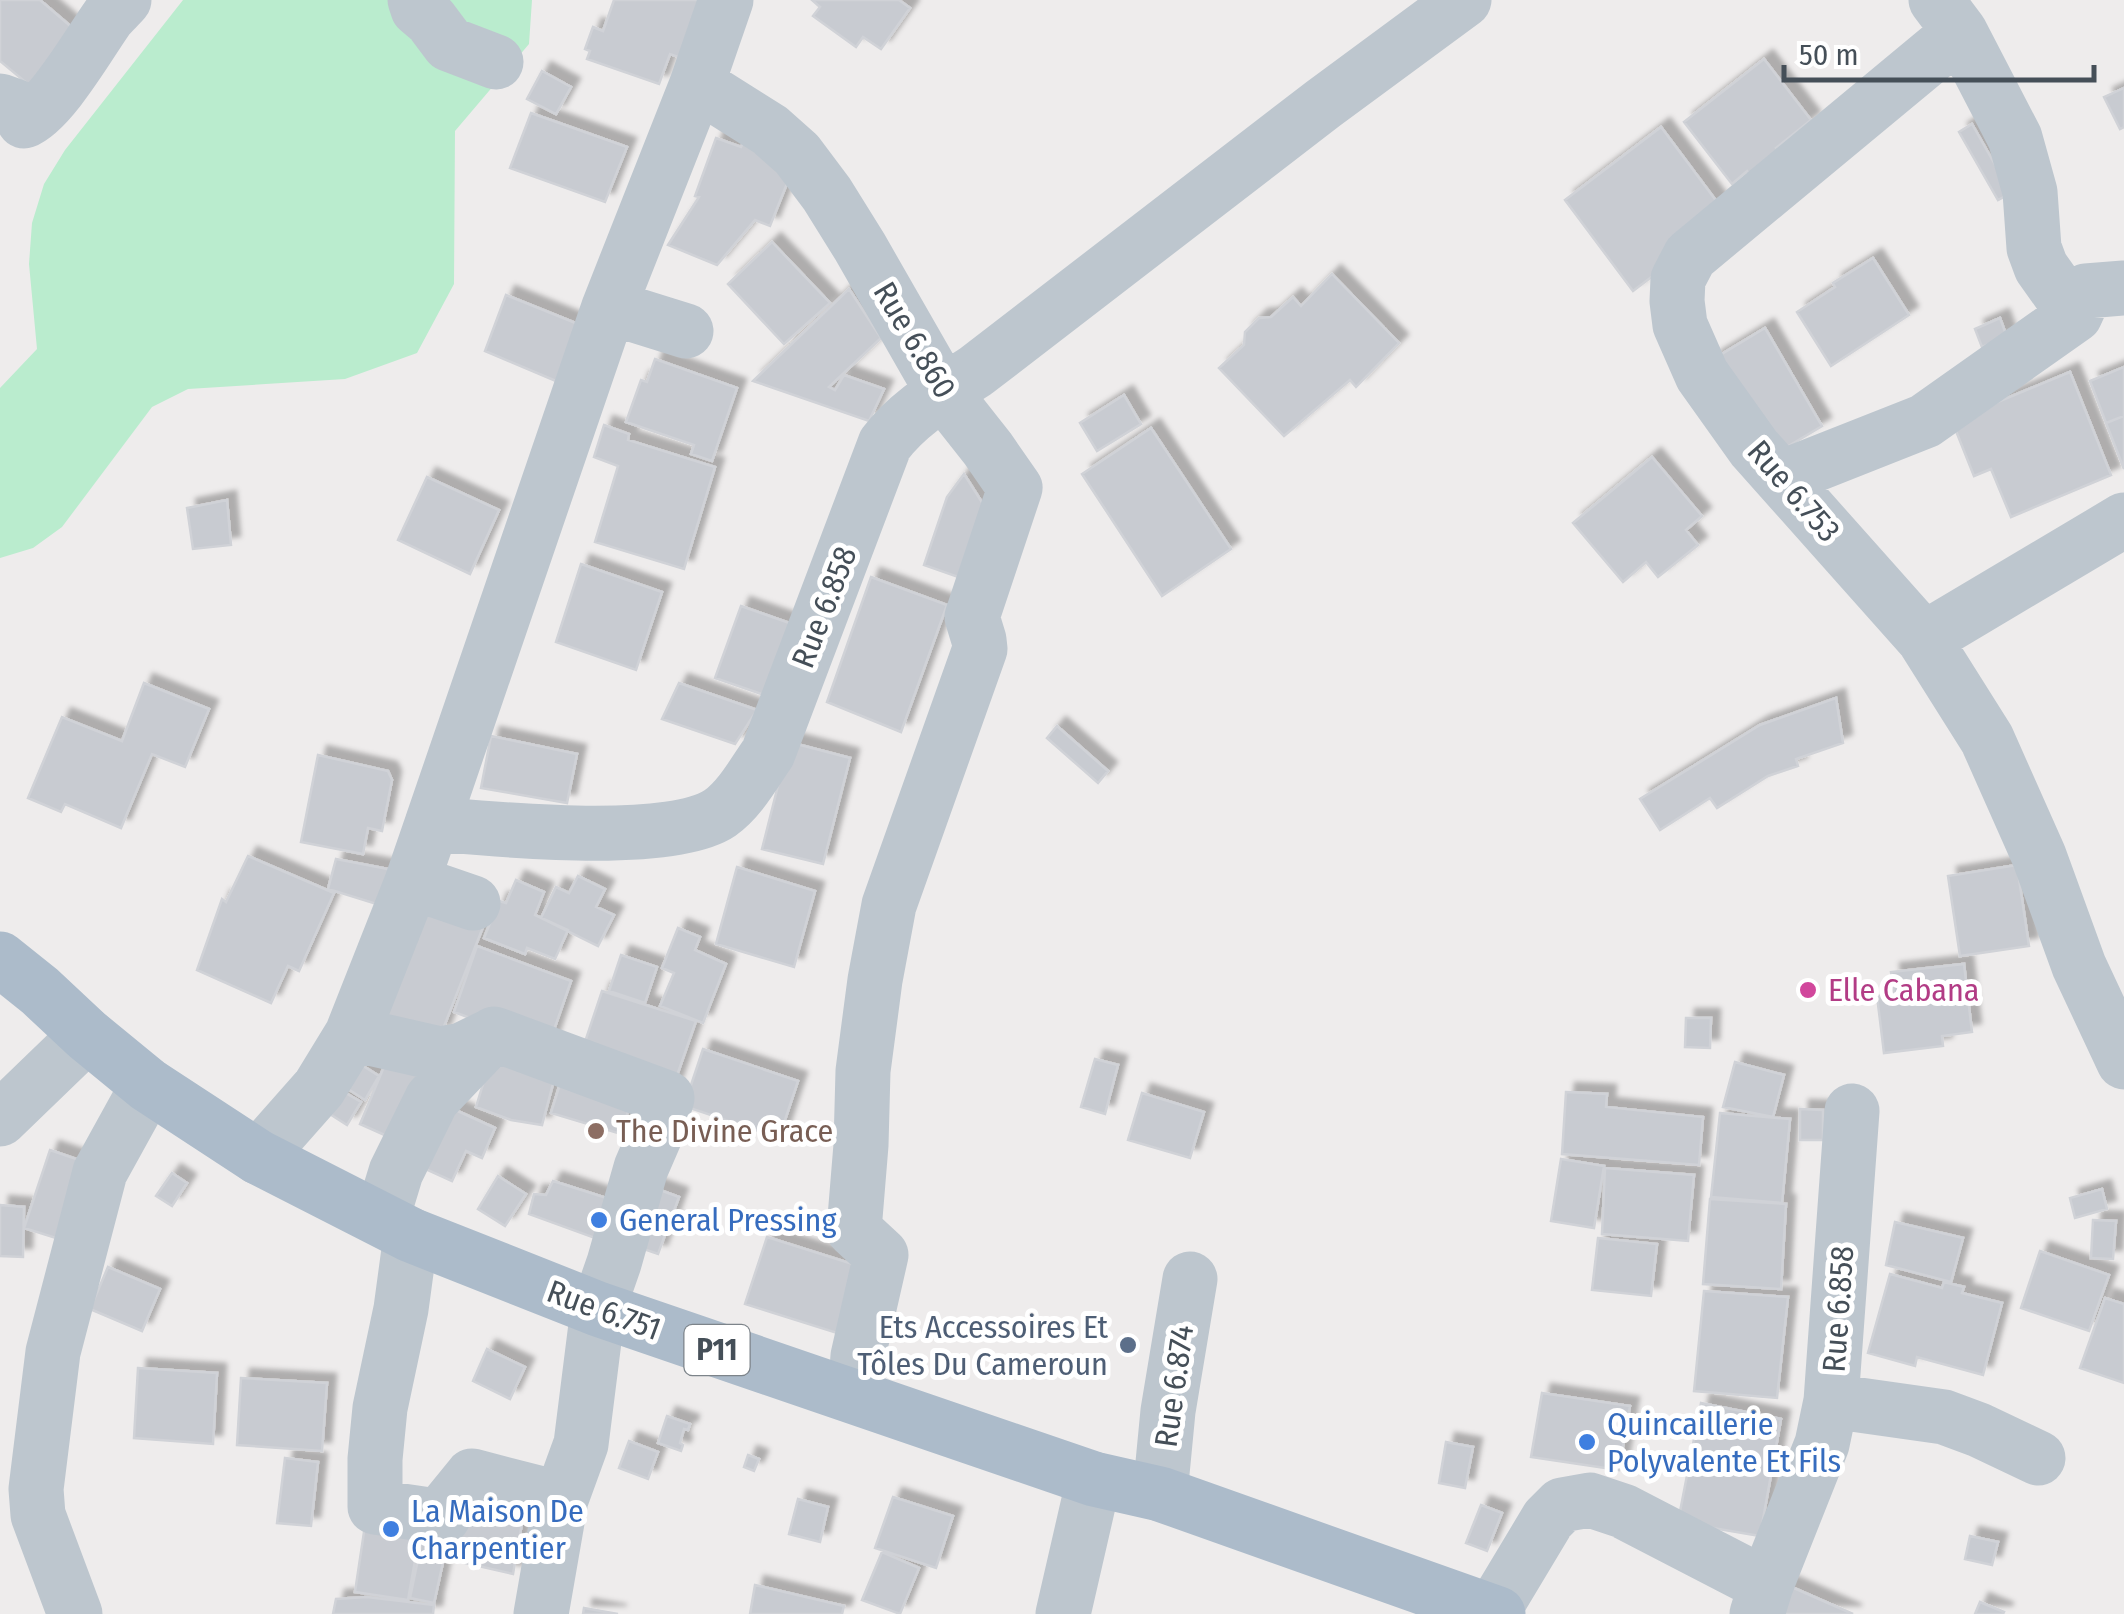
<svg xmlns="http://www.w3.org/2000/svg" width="2124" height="1614" font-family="'Fira Sans Condensed',sans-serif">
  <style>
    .green { fill: #baecce }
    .building { fill: #c8cbd1; stroke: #d0d2d7; stroke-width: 2.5; filter: url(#shadow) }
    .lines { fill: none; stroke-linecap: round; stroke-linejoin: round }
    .minor { stroke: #bdc6ce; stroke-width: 55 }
    .major { stroke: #acbbca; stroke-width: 55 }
    .hotel-dot { fill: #d1479c; stroke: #fff; stroke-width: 4 }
    .education-dot { fill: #8d6e63; stroke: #fff; stroke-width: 4 }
    .shop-dot { fill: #3f7fe0; stroke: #fff; stroke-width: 4 }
    .service-dot { fill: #5c6f8a; stroke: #fff; stroke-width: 4 }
    .labels { text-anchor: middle; stroke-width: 10; stroke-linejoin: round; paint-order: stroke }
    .shield { fill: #fff; stroke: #7d848a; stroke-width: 2.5 }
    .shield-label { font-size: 30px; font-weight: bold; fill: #454f58 }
    .street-label { font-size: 32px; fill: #454f58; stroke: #fff }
    .hotel-label { font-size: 32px; fill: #b23c85; stroke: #fff; text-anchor: start }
    .education-label { font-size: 32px; fill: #785e54; stroke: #fff; text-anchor: start }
    .shop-label { font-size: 32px; fill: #366cbe; stroke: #fff; text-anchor: start }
    .service-label { font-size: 32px; fill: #4e5e75; stroke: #fff; text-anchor: end }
  </style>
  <defs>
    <filter id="shadow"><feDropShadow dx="9" dy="-9" stdDeviation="2.5" flood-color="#0004"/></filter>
  </defs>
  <rect width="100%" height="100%" fill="#eeecec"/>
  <path class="green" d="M183 0H532L529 44 455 131 454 284 417 353 345 379 188 389 152 407 62 527 33 548 0 558V388L37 349 29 264 32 223 44 184 65 150Z"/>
  <path class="building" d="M0 0H40L75 30 29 85 0 61Z
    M614 0H702L681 58 670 54 659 84 587 59 590 51 585 49 593 27 603 31Z
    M812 0H899L910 8 881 49 863 37 856 47 813 16 820 7Z
    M1764 59 1811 120 1776 148 1785 160 1756 183 1747 171 1732 184 1684 122Z
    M542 71 571 87 556 114 527 99Z
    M2124 88V127L2120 129 2104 97Z
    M531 113 627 147 605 202 510 168Z
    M1972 124 2011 193 1998 200 1959 132Z
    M1661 127 1729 218 1633 291 1565 200Z
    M716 138 741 147 745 139 792 171 770 226 755 220 717 265 668 245 699 197 695 196Z
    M772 242 830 303 784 344 728 284Z
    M1873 258 1909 315 1831 366 1797 312 1835 287 1833 283Z
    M1332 274 1399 343 1356 387 1350 380 1284 436 1219 368 1244 345 1245 332 1259 318 1271 317 1293 297 1301 306Z
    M849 289 881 338 829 387 835 390 844 375 884 389 869 421 753 381Z
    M506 295 578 324 556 381 485 351Z
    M2000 318 2007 337 1982 347 1975 329Z
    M1765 328 1822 426 1770 457 1712 360Z
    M655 359 737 388 712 461 691 454 694 445 626 422 641 380 647 382Z
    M2124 367V416L2106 423 2090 381Z
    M2070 372 2111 475 2011 517 1991 469 1974 476 1952 421Z
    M1124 395 1141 424 1097 451 1080 423Z
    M2124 416V469L2106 423Z
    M604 425 629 434 628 440 715 467 684 569 595 542 618 466 594 457Z
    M1151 428 1231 549 1162 596 1082 474Z
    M1652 457 1702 516 1686 530 1698 545 1658 577 1646 562 1623 582 1573 523Z
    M964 474 983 504 958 577 924 565 947 497Z
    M427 477 499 510 470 574 398 540Z
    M227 500 231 545 193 549 187 508Z
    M581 564 662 592 636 670 556 642Z
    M871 577 947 605 901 732 827 702Z
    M741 606 798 626 773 698 715 678Z
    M144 683 209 709 185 767 152 754 121 828 65 804 61 812 28 798 62 717 122 741Z
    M679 683 757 710 735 744 662 719Z
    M1836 698 1843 743 1796 759 1798 766 1768 776 1717 808 1710 798 1660 830 1640 799 1760 725Z
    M1057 726 1108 771 1098 783 1047 738Z
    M491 736 577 754 567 803 481 788Z
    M789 742 850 758 823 864 762 849Z
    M318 755 388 771 392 780 382 831 368 828 363 854 301 842Z
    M248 856 334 893 299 971 288 966 271 1003 197 970 222 899 226 902Z
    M336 859 398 871 383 906 328 889Z
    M2017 865 2029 946 1960 956 1948 876Z
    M737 867 815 891 794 967 716 944Z
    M578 876 605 889 596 907 614 915 598 946 541 918 556 887 569 893Z
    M516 880 544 892 535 915 568 930 555 959 527 948 525 954 484 938 499 901 506 903Z
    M422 903 483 927 441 1034 380 1014Z
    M678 928 700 937 695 950 726 964 703 1023 660 1006 674 973 662 968Z
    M477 946 571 981 548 1047 454 1012Z
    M621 955 657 967 645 1003 609 991Z
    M1964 964 1972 1032 1942 1036 1943 1046 1884 1053 1877 996 1894 993 1891 972Z
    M602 991 696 1021 673 1087 580 1057Z
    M1686 1018H1711L1710 1048 1685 1047Z
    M497 1039 558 1065 542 1125 511 1120 476 1107Z
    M703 1049 798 1081 779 1138 684 1106Z
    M1095 1059 1118 1065 1105 1114 1081 1107Z
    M386 1062 425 1078 398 1141 360 1124Z
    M1735 1062 1784 1075 1773 1117 1723 1107Z
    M360 1064 379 1076 365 1100 345 1087Z
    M564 1071 634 1092 621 1134 551 1113Z
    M344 1092 361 1102 347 1125 330 1114Z
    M1566 1092 1607 1094 1606 1107 1703 1117 1699 1165 1562 1154Z
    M1142 1093 1204 1112 1190 1158 1128 1140Z
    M440 1103 495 1128 482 1158 466 1151 452 1181 412 1163Z
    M1800 1109 1823 1110V1140H1800Z
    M1720 1113 1790 1119 1782 1203 1711 1197Z
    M50 1150 85 1162 59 1239 24 1228Z
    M1561 1159 1604 1166 1594 1228 1551 1221Z
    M1605 1168 1694 1175 1688 1241 1602 1234Z
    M172 1173 187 1183 172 1206 156 1196Z
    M498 1176 526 1194 505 1226 478 1209Z
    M553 1181 616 1201 603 1241 529 1214 534 1194 546 1195Z
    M649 1186 679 1197 658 1254 629 1244Z
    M2102 1189 2107 1209 2075 1218 2070 1198Z
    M1710 1199 1786 1204 1781 1289 1703 1284Z
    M0 1205 24 1207 23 1257 0 1256Z
    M2093 1220 2116 1221 2113 1259 2091 1258Z
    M1895 1222 1963 1238 1951 1282 1886 1265Z
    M767 1237 859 1266 837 1333 745 1304Z
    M1598 1238 1657 1244 1651 1296 1592 1290Z
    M2040 1251 2109 1275 2089 1331 2021 1308Z
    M108 1267 160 1289 142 1331 90 1309Z
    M1890 1274 1942 1288 1944 1282 1964 1287 1962 1293 2002 1303 1983 1375 1917 1357 1915 1366 1868 1353Z
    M1704 1291 1788 1297 1777 1398 1694 1391Z
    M2105 1298 2124 1304V1383L2080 1368Z
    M487 1349 525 1367 510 1399 473 1381Z
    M138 1368 217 1373 213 1444 134 1438Z
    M241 1378 327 1383 322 1451 237 1445Z
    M1542 1393 1630 1406 1619 1470 1531 1457Z
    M1701 1403 1781 1419 1760 1536 1678 1522Z
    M667 1416 690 1424 688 1430 684 1429 680 1443 683 1445 681 1451 658 1443Z
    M629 1441 658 1452 648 1479 619 1468Z
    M1446 1442 1473 1447 1465 1488 1439 1483Z
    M748 1455 759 1459 754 1471 744 1467Z
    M285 1458 318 1462 311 1526 277 1523Z
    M480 1496 525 1506 513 1574 448 1559 462 1513Z
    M893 1497 953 1516 936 1568 875 1548Z
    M798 1499 828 1507 820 1542 789 1534Z
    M1481 1505 1502 1513 1487 1551 1466 1543Z
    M367 1512 422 1521 408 1600 355 1592Z
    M426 1521 451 1526 434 1603 410 1598Z
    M1970 1536 1998 1542 1992 1565 1965 1559Z
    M882 1552 919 1568 900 1614 862 1600Z
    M755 1585 844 1606 842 1614H750Z
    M1787 1585 1853 1614H1774Z
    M367 1597 434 1605 433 1614H333L336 1599Z
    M1980 1602 2004 1612 2003 1614H1975Z
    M584 1608 618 1614H583Z"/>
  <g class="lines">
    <path class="minor" d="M415 0 418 9 431 20 449 44 496 62
      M1936 0 1960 32 1690 256 1678 279 1677 301 1680 325 1702 375 1754 448 1924 639 1987 739 2039 856 2079 966 2124 1062
      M1960 32 2015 138 2030 192 2034 248 2041 267 2075 315
      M697 84 726 0
      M0 101 14 106 24 121C51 111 90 42 108 17 113 11 119 6 124 0
      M609 307 686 331
      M1781 478 1925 421 2075 315 2086 291 2124 288
      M1924 639 2124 520
      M432 824 609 307 697 84 770 130 797 154 827 194 860 247 943 392 988 449 1015 488 972 617 979 640 980 649 889 905 875 980 863 1071 861 1145 854 1230 881 1255 858 1356 855 1396
      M412 882 473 903
      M352 1034 440 1054 462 1050 493 1035
      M0 1119 87 1035
      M258 1157 319 1088 352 1034 412 882 432 824C495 829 670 847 720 813 740 799 754 773 768 753L885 444C908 413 944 392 976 371L1323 104 1464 0
      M382 1218 396 1172 432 1099 494 1034 667 1098 657 1131 641 1168 614 1263 598 1309 581 1444 561 1499 541 1614
      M411 1235 401 1309 380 1408 375 1459V1507L443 1517 450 1503 472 1476 561 1499
      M1831 1401 1944 1417 1979 1430 2038 1458
      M1160 1494 1168 1411 1190 1279
      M75 1614 38 1515 36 1489 53 1352 100 1172 148 1085
      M1063 1614 1094 1479
      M1491 1614 1548 1519 1562 1505 1590 1500 1623 1511 1766 1585
      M1757 1614 1766 1585 1822 1444 1831 1401 1852 1111"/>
    <path class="major" d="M0 959 40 991 87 1035 148 1085 258 1157 411 1235 598 1309 1094 1479 1160 1494 1498 1614"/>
  </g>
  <circle class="hotel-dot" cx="1808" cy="990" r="10"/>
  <circle class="education-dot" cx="596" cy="1131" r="10"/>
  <g class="shop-dot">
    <circle cx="599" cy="1220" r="10"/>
    <circle cx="1587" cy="1442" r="10"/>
    <circle cx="391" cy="1529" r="10"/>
  </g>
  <circle class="service-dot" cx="1128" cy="1345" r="10"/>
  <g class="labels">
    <rect class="shield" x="684.5" y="1325" width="65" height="50" rx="8"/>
    <g class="shield-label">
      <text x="717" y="1360">P11</text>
    </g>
    <g class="street-label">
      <text transform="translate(915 340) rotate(59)" y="11">Rue 6.860</text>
      <text transform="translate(1794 491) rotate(49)" y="11">Rue 6.753</text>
      <text transform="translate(824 607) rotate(-69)" y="11">Rue 6.858</text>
      <text transform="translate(1838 1309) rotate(-86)" y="11">Rue 6.858</text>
      <text transform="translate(604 1310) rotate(20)" y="11">Rue 6.751</text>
      <text transform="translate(1174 1386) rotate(-82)" y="11">Rue 6.874</text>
    </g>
    <g class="hotel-label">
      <text x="1828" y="1001">Elle Cabana</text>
    </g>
    <g class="education-label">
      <text x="616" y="1142">The Divine Grace</text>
    </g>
    <g class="shop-label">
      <text x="619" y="1231">General Pressing</text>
      <text x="1607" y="1435">Quincaillerie<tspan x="1607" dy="37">Polyvalente Et Fils</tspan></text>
      <text x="411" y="1522">La Maison De<tspan x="411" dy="37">Charpentier</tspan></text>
    </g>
    <g class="service-label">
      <text x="1108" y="1338">Ets Accessoires Et<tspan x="1108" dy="37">Tôles Du Cameroun</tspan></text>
    </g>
  </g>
  <path d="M1784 65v15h310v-15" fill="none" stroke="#454f58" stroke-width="5"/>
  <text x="1799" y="65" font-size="30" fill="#454f58" stroke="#ffffff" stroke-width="8" paint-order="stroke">50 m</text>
</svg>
